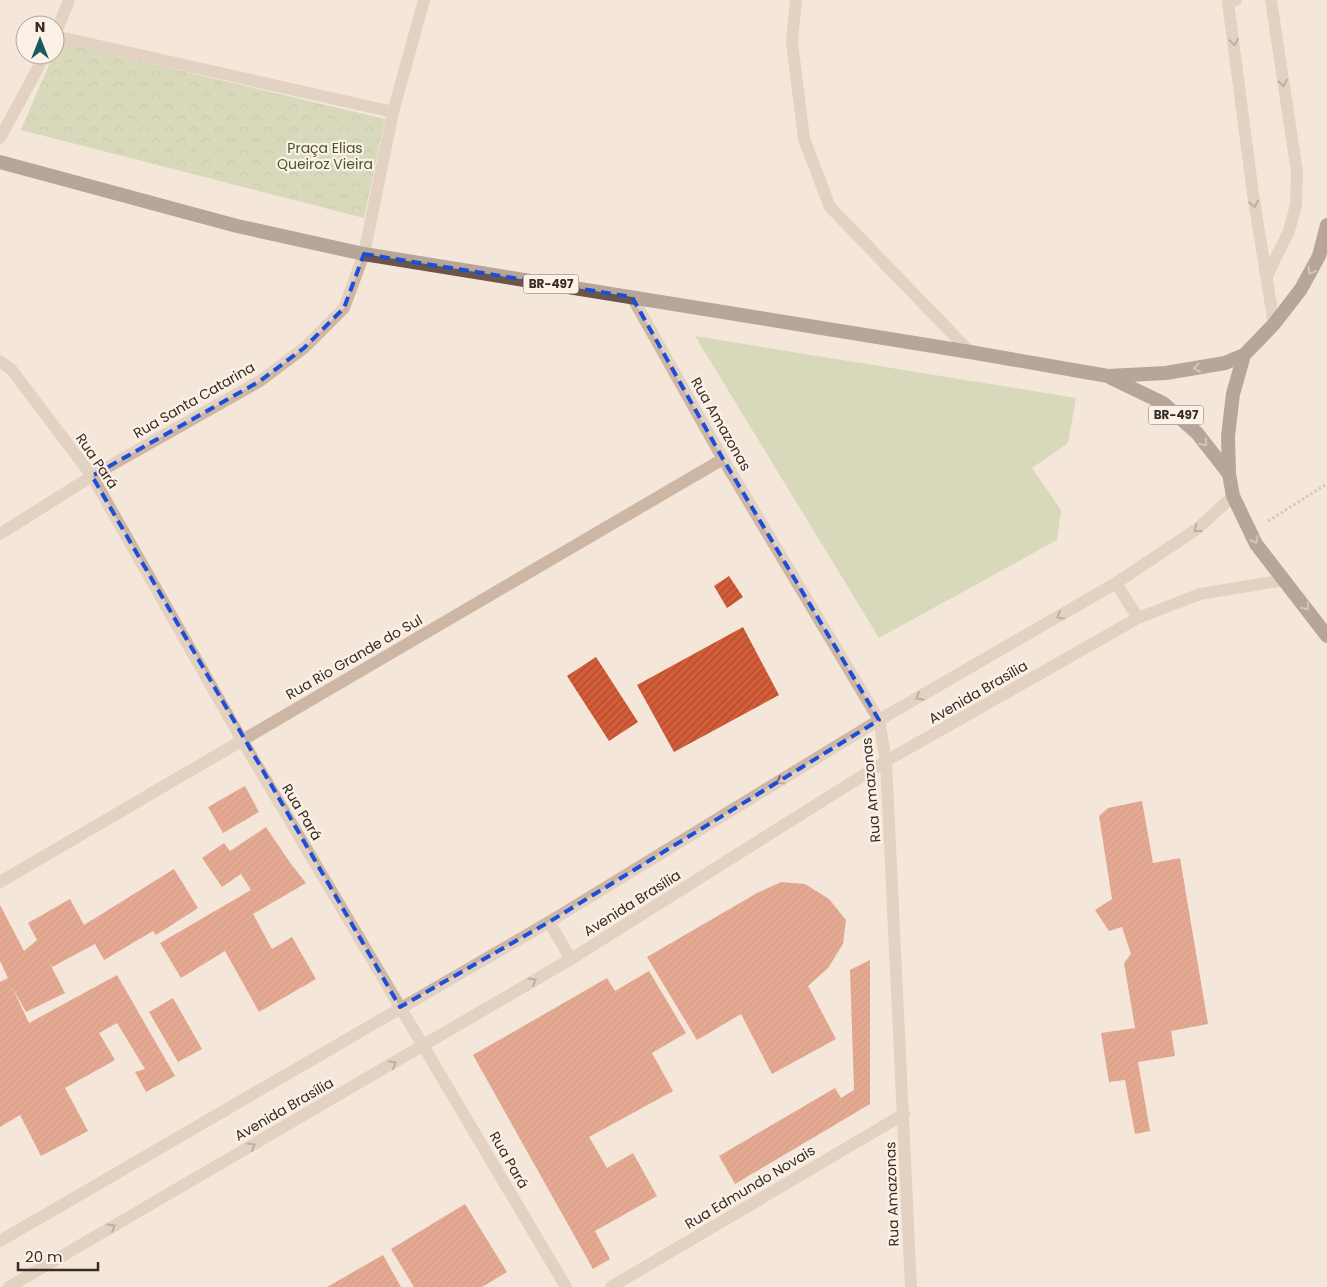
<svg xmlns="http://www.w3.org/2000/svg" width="1327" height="1287" font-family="Poppins,sans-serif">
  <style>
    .green { fill: #b6c598 }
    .park { fill: url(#park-crowns) }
    .building { fill: url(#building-hatch) }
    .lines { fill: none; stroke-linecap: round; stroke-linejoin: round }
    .path { stroke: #baa08e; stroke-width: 3; stroke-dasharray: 2.5 2.5; stroke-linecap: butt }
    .service { stroke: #ceb6a4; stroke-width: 12 }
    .minor { stroke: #ceb6a4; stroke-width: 12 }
    .tertiary { stroke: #ceb6a4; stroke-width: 12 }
    .trunk { stroke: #6b544a; stroke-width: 14 }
    .oneway { stroke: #7c6a5f }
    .oneway2 { stroke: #ac9b90 }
    .marked { fill: none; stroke: #1d4ed8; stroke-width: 4; stroke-dasharray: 10 6; stroke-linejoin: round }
    .labels { text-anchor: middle; stroke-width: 4.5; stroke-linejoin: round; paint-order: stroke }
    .shield { fill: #fbf1e6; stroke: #726760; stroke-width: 1 }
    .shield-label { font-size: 12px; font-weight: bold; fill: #382c26 }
    .park-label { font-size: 14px; fill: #485928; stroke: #fbf1e6 }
    .street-label { font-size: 14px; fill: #382c26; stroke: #fbf1e6 }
  </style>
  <defs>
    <pattern id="park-crowns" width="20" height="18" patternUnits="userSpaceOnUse" patternTransform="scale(1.25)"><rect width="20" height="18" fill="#b6c598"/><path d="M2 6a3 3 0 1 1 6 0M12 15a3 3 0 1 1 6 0" fill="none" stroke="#9da983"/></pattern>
    <pattern id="building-hatch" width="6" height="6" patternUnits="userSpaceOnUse" patternTransform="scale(1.25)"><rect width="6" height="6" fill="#d35c39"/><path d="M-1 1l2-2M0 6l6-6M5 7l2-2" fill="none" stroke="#ac4c30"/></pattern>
  </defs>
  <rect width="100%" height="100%" fill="#f4e7d9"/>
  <path class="green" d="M695 336 1076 398 1068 443 1032 468 1061 510 1057 540 879 638Z"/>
  <path class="park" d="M59 42 385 119 364 218 21 130 53 55H55Z"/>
  <path class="building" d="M729 576 743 597 727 608 714 586Z
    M743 627 779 695 674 752 637 685Z
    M596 657 638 722 609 741 567 676Z
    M245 786 259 812 223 833 208 807Z
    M1142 801 1153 863 1180 858 1208 1024 1171 1031 1175 1056 1138 1062 1150 1131 1135 1134 1125 1080 1109 1082 1101 1033 1135 1028 1124 963 1131 954 1122 927 1109 931 1095 910 1112 899 1099 816 1108 808Z
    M266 827 291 864 306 883 253 914 272 949 292 937 316 979 259 1012 225 951 181 978 160 943 251 890 241 874 222 887 202 858 224 843 230 851Z
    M174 869 198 908 156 935 153 931 104 960 95 944 52 967 47 958 65 993 26 1012 12 987 29 1023 117 975 175 1076 146 1092 135 1072 145 1069 117 1023 99 1033 115 1060 65 1088 88 1131 41 1156 20 1115 0 1127V982L8 978 0 961V905L24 951 37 940 28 923 70 899 84 925Z
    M781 882 805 884 829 899 846 920 843 944 828 968 808 986 836 1039 772 1074 741 1014 697 1040 647 957 757 893Z
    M870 960V1104L735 1184 719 1156 835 1088 841 1098 854 1090 850 970Z
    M649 971 686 1033 652 1053 673 1091 589 1137 607 1168 633 1153 657 1196 595 1231 610 1259 593 1269 473 1055 607 978 615 991Z
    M173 998 202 1049 178 1062 149 1012Z
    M465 1204 507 1272 482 1287H414L391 1249Z
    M383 1255 401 1287H327Z"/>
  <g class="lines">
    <path class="path" d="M1268 521 1327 484"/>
    <path class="service" d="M796 0 792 42 804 139 830 207 970 352
      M1236 0 1228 2 1253 194 1274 324
      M1267 276 1289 231 1296 205 1297 172 1271 0"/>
    <path class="minor" d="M55 35 69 0
      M55 36 393 112
      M0 138 45 55
      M632 297 723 459 879 720 886 761 911 1287
      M0 361 11 369 92 476 242 740 566 1287
      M0 534 92 476 260 381 304 348 344 308 364 254 393 112 424 0
      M0 882 723 459
      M611 1287 904 1114"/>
    <path class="tertiary" d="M1116 583 1138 618
      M549 922 571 959
      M0 1241 549 922 879 720 1116 583 1197 529 1233 496
      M9 1287 571 959 886 761 1138 618 1200 594 1285 580"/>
    <path class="trunk" d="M0 162 237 226 364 254 970 352 1108 376 1166 373 1225 363 1244 355 1274 324 1301 289 1319 256 1327 225
      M1244 355 1233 394 1228 436 1229 474 1233 496 1256 544 1327 636
      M1111 378 1163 403 1197 433 1229 474"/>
  </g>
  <defs><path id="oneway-chevron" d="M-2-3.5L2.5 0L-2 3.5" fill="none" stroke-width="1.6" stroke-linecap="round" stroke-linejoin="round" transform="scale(1.25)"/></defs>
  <g class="oneway">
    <use href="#oneway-chevron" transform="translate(1234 42) rotate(82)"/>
    <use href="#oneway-chevron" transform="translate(1283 83) rotate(81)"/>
    <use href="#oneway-chevron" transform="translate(1254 204) rotate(80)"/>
    <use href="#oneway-chevron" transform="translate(1197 529) rotate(142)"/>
    <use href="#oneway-chevron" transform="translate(1060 616) rotate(150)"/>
    <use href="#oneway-chevron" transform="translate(919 697) rotate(150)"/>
    <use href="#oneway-chevron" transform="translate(780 781) rotate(149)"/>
    <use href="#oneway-chevron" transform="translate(533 981) rotate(-31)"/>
    <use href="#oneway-chevron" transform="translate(393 1064) rotate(-30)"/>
    <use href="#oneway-chevron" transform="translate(252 1146) rotate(-30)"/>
    <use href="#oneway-chevron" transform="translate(112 1227) rotate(-30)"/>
  </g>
  <g class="oneway2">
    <use href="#oneway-chevron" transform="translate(1311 271) rotate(119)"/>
    <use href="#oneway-chevron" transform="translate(1197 368) rotate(170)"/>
    <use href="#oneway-chevron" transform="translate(1204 443) rotate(51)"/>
    <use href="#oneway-chevron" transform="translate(1255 540) rotate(62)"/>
    <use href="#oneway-chevron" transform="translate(1306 607) rotate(52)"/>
  </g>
  <path d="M0 0H1327V1287H0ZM364 254 632 297 723 459 879 720 549 922 400 1007 92 476 260 381 304 348 344 308Z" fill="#f4e7d9" fill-opacity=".55" fill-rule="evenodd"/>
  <path class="marked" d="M364 254 632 297 723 459 879 720 549 922 400 1007 92 476 260 381 304 348 344 308Z"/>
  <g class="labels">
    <g class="shield">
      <rect x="523.5" y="274.5" width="55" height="19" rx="4"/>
      <rect x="1148.5" y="405.5" width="55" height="19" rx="4"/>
    </g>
    <g class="shield-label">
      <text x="551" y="288">BR-497</text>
      <text x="1176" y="419">BR-497</text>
    </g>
    <g class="park-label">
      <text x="325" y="153">Praça Elias<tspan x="325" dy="16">Queiroz Vieira</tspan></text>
    </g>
    <g class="street-label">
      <text transform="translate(194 400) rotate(-30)" y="5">Rua Santa Catarina</text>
      <text transform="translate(721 424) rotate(60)" y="5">Rua Amazonas</text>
      <text transform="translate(97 461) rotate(56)" y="5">Rua Pará</text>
      <text transform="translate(354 657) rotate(-30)" y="5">Rua Rio Grande do Sul</text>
      <text transform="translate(978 692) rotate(-30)" y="5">Avenida Brasília</text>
      <text transform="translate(871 790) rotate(-95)" y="5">Rua Amazonas</text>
      <text transform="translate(302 812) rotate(59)" y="5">Rua Pará</text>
      <text transform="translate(632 903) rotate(-32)" y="5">Avenida Brasília</text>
      <text transform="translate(284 1109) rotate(-30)" y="5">Avenida Brasília</text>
      <text transform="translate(509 1160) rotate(60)" y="5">Rua Pará</text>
      <text transform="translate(750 1187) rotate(-31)" y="5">Rua Edmundo Novais</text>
      <text transform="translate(892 1194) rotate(-92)" y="5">Rua Amazonas</text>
    </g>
  </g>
  <g transform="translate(40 40)"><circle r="24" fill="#fbf1e6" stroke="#ada299"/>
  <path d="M0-4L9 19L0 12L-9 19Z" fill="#185b5e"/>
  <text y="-8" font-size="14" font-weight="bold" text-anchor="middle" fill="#382c26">N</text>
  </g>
  <path d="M18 1262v8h80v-8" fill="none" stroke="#382c26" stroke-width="2.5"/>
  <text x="25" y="1262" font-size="15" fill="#382c26" stroke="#fbf1e6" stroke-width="4" paint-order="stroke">20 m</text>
</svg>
